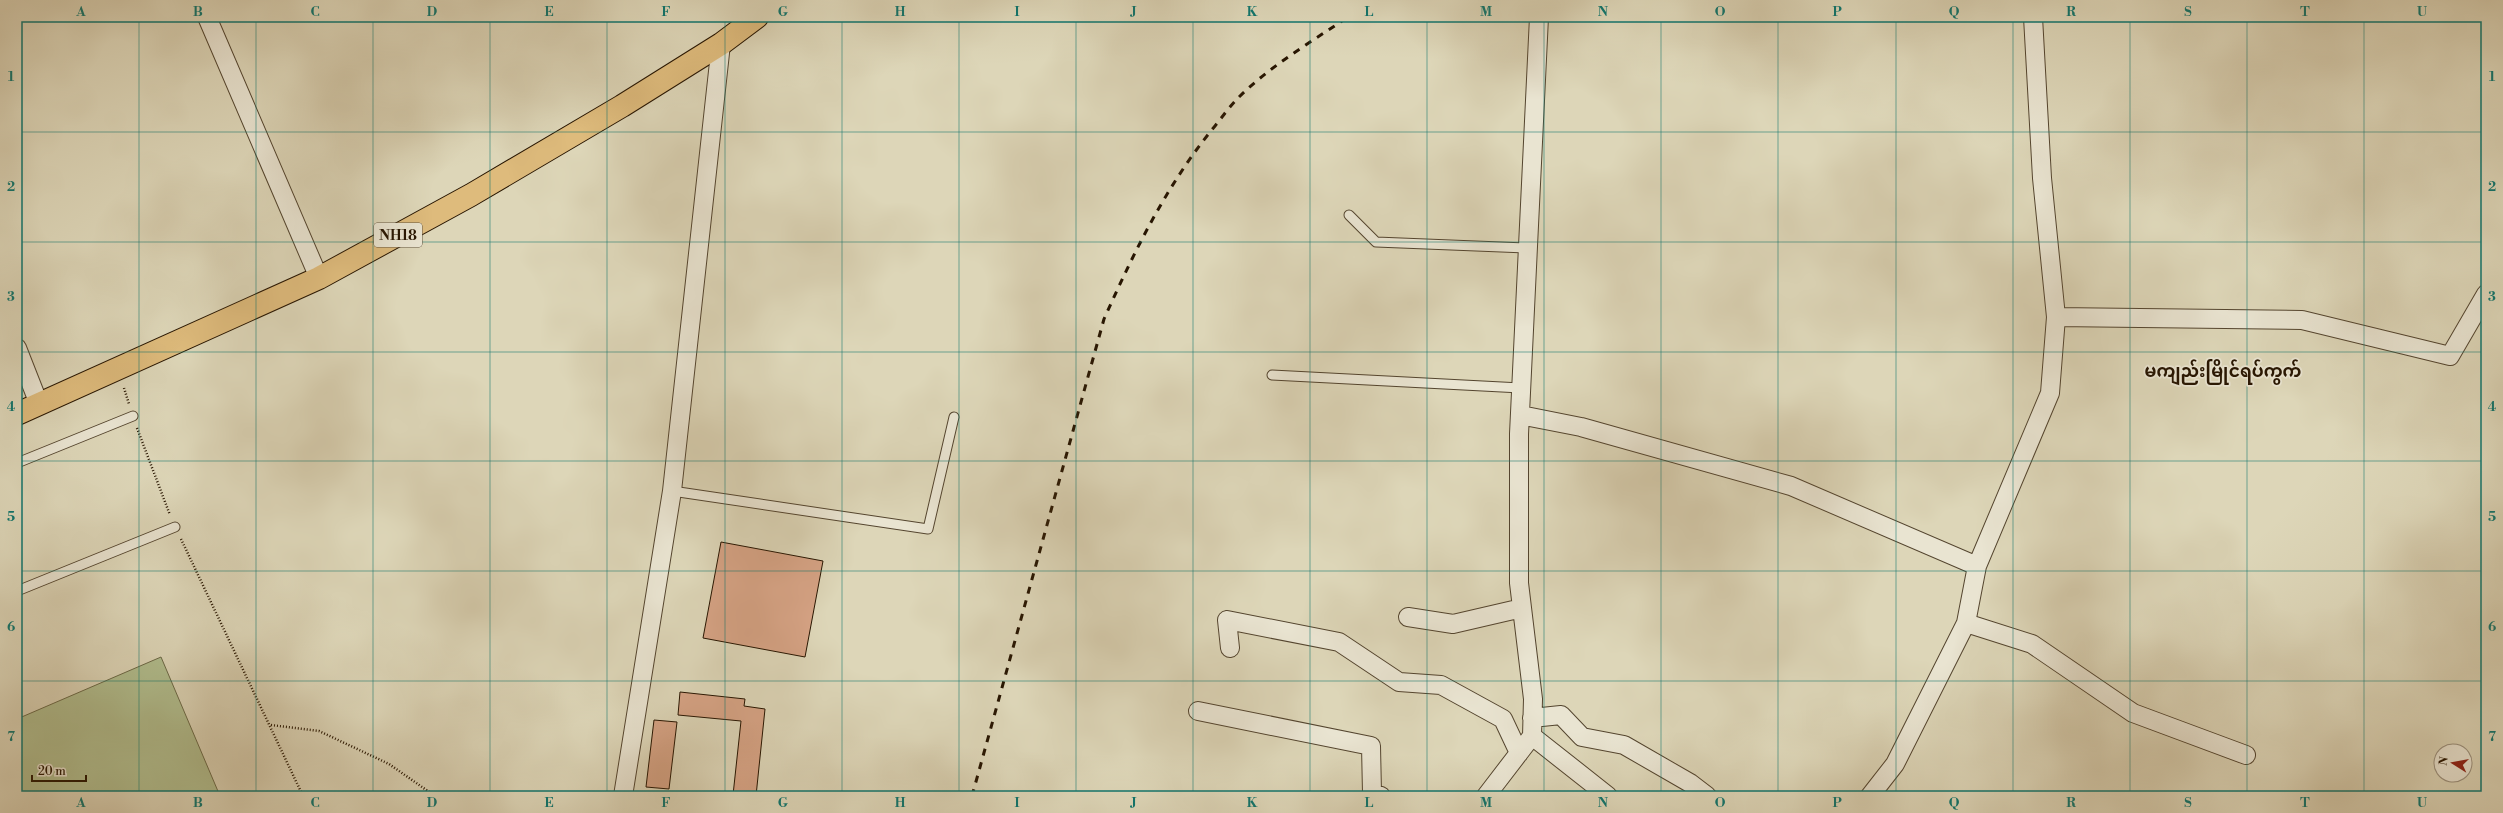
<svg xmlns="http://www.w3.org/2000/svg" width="2503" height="813" font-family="'Libre Bodoni','Noto Sans Myanmar',serif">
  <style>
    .green { fill: #b1be8f; stroke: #6c6a48 }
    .building { fill: #d6a385; stroke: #271501 }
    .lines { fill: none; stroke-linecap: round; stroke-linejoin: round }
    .service-casing { stroke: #54452f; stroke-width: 11 }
    .minor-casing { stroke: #54452f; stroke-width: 20 }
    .trunk-casing { stroke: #271501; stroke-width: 24 }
    .path { stroke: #271501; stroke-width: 2.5; stroke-dasharray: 1 2; stroke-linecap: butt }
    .service { stroke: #e9e4d1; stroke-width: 9 }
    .minor { stroke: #e9e4d1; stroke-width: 18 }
    .trunk { stroke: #debb7c; stroke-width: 22 }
    .rail { stroke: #271501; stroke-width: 3; stroke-dasharray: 7 7; stroke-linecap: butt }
    .grid { fill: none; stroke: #0f766e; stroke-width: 1; stroke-opacity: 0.55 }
    .labels { text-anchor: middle; stroke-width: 3.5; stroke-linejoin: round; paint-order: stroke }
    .shield { fill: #e9e4d1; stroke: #61533f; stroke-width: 1 }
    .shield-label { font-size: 14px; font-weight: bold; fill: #271501 }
    .quarter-label { font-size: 17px; font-weight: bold; fill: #271501; stroke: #e9e4d1 }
    .neatline { fill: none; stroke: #0f766e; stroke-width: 1.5 }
    .grid-label { font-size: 13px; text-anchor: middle; font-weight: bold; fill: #0f766e }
  </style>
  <rect width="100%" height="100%" fill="#ddd6b8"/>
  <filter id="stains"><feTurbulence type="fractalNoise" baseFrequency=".005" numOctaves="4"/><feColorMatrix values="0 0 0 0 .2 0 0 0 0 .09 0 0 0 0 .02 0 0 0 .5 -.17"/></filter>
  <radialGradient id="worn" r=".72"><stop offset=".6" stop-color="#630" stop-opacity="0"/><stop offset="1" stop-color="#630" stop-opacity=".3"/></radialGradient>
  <path class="green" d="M161 657 220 796H17V719Z"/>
  <path class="building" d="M721 542 823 561 805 657 703 638Z
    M680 692 745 699 744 706 765 709 756 796 733 795 741 721 678 715Z
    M654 720 677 722 669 789 646 787Z"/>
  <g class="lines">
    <defs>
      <path id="service" d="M1349 215 1376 242 1529 248
        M1272 375 1521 388
        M17 463 133 416
        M672 491 928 529 954 417
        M17 591 175 527"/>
      <path id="minor" d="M207 17 319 278
        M2056 317 2302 320 2450 356 2486 294
        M17 348 39 404
        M1520 415 1581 427 1791 486 1977 566
        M1408 617 1453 624 1522 608
        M1966 623 2032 644 2133 713 2246 755
        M1230 648 1227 620 1339 642 1399 682 1441 685 1503 719 1519 753
        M1198 711 1371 746 1372 793 1381 796
        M1532 718 1561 715 1582 737 1624 745 1690 783 1707 796
        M1532 736 1608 796
        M623 796 672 491 721 44
        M1486 796 1532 736 1533 699 1519 583V434L1539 17
        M1870 796 1895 764 1966 623 1977 566 2050 393 2056 317 2042 178 2033 17"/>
      <path id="trunk" d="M17 414 319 278 471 195 622 106 721 44 757 17"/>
    </defs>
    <use href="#service" class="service-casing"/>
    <use href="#minor" class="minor-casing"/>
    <use href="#trunk" class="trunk-casing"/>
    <path class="path" d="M124 388 129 404
      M137 428 170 515
      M181 539 303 796
      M271 725 319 731 389 764 435 796"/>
    <use href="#service" class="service"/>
    <use href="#minor" class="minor"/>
    <use href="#trunk" class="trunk"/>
    <path class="rail" d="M972 796 1104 319C1135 250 1167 184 1215 126 1223 116 1230 106 1238 98 1270 66 1311 42 1348 17"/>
  </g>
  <path class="grid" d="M139 17V796M256 17V796M373 17V796M490 17V796M607 17V796M725 17V796M842 17V796M959 17V796M1076 17V796M1193 17V796M1310 17V796M1427 17V796M1544 17V796M1661 17V796M1778 17V796M1896 17V796M2013 17V796M2130 17V796M2247 17V796M2364 17V796M17 132H2486M17 242H2486M17 352H2486M17 461H2486M17 571H2486M17 681H2486"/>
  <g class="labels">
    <rect class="shield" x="374" y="223" width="48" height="24" rx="3"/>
    <g class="shield-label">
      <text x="398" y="240">NH18</text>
    </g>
    <g class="quarter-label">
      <text x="2223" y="377">မကျည်းမြိုင်ရပ်ကွက်</text>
    </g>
  </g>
  <rect width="2503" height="813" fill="none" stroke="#ddd6b8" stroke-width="44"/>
  <g transform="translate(2453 763) rotate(281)"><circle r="19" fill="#e9e4d1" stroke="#9b917e"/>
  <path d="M0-3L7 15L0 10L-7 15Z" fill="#8f2418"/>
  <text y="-6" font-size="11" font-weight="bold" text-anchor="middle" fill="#271501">N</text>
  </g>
  <path d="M32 775v6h54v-6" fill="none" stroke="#271501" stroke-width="2"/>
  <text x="38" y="775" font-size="12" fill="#271501" stroke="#e9e4d1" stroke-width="3" paint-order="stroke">20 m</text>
  <rect x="22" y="22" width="2459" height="769" class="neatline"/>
  <g class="grid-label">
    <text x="81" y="16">A</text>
    <text x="198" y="16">B</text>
    <text x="315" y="16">C</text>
    <text x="432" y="16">D</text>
    <text x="549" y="16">E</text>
    <text x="666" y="16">F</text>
    <text x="783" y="16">G</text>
    <text x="900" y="16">H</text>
    <text x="1017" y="16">I</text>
    <text x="1134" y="16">J</text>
    <text x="1252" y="16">K</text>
    <text x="1369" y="16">L</text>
    <text x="1486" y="16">M</text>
    <text x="1603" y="16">N</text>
    <text x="1720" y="16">O</text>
    <text x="1837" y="16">P</text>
    <text x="1954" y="16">Q</text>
    <text x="2071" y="16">R</text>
    <text x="2188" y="16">S</text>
    <text x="2305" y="16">T</text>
    <text x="2422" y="16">U</text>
    <text x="11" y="81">1</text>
    <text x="2492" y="81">1</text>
    <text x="11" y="191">2</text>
    <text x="2492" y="191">2</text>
    <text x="11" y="301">3</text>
    <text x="2492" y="301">3</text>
    <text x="11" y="411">4</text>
    <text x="2492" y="411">4</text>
    <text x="11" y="521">5</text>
    <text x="2492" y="521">5</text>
    <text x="11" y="631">6</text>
    <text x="2492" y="631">6</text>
    <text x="11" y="741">7</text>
    <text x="2492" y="741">7</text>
    <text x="81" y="807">A</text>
    <text x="198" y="807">B</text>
    <text x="315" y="807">C</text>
    <text x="432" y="807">D</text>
    <text x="549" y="807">E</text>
    <text x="666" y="807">F</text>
    <text x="783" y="807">G</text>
    <text x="900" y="807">H</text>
    <text x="1017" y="807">I</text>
    <text x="1134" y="807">J</text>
    <text x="1252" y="807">K</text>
    <text x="1369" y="807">L</text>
    <text x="1486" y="807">M</text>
    <text x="1603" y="807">N</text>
    <text x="1720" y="807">O</text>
    <text x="1837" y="807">P</text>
    <text x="1954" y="807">Q</text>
    <text x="2071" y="807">R</text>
    <text x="2188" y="807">S</text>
    <text x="2305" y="807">T</text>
    <text x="2422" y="807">U</text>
  </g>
  <rect width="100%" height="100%" filter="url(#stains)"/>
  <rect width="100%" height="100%" fill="url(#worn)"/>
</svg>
